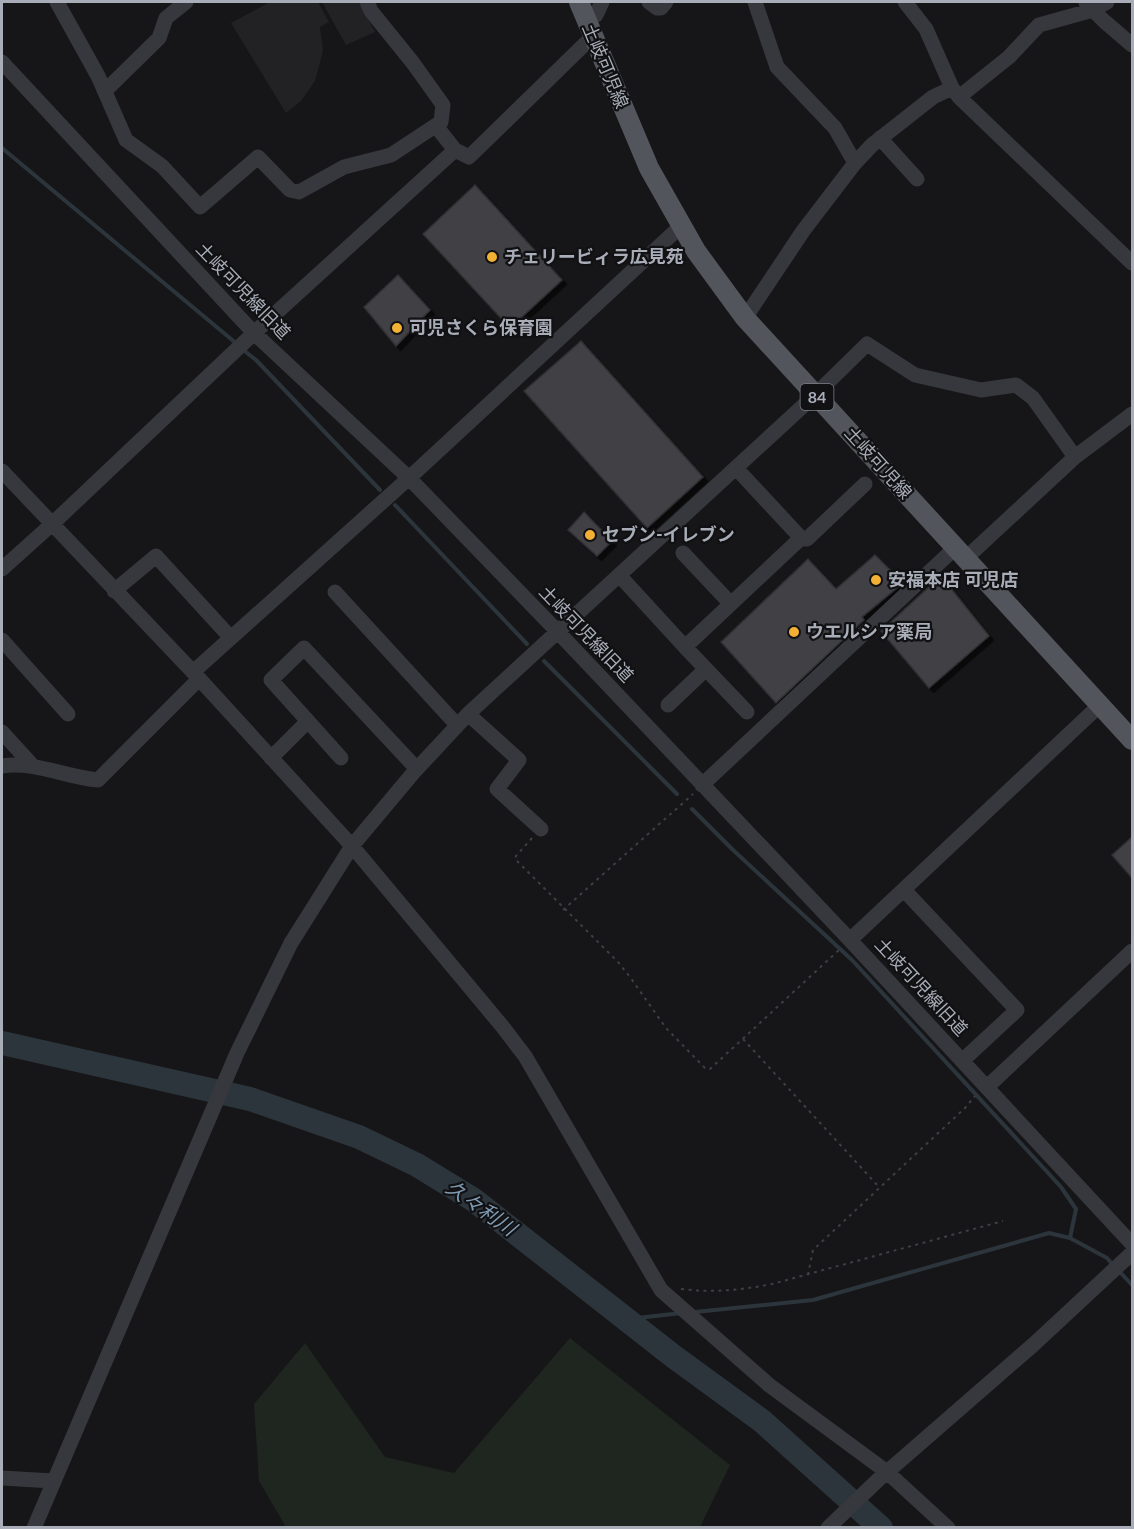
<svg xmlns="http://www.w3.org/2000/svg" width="1134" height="1529" font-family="Lato,'Noto Sans JP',sans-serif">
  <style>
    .built { fill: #222225 }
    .green { fill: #1e261f }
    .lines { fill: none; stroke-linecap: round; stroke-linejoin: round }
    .stream { stroke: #2c353c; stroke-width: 4 }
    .river { stroke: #2c353c; stroke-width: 24 }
    .building { fill: #404145; stroke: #303034; stroke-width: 1.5; filter: url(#shadow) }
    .path { stroke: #3d3f44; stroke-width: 2; stroke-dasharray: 3 4.5; stroke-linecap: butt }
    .minor { stroke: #37383d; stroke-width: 15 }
    .major { stroke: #53555c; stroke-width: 20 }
    .poi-dot { fill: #f2b134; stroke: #111113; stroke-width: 2 }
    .labels { text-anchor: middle; stroke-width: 4.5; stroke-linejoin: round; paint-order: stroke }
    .shield { fill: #111113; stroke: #7b7e86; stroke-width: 1.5 }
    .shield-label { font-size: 16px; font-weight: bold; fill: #a8adb8 }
    .street-label { font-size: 18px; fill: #a8adb8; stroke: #111113 }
    .poi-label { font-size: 18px; font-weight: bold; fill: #a8adb8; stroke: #111113; text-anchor: start }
    .water-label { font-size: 20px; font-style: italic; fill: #7f9bb3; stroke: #111113 }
  </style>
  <defs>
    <filter id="shadow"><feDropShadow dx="4.5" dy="4.5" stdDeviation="0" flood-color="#0009"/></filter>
  </defs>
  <rect width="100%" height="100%" fill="#161618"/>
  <path class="built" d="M270 2H318L329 22 320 27 323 51 315 81 301 101 286 113 231 23Z
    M322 2H359L375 32 346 45Z"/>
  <path class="green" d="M570 1338 730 1465 700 1527H286L259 1481 254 1404 305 1343 385 1457 454 1473Z"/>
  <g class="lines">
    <path class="stream" d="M2 148 237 344
      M242 349 256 360 380 490
      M395 505 527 644
      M544 661 677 794
      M692 809 732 849 852 960 1061 1187 1076 1209 1070 1238 1107 1258 1113 1265
      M1118 1270 1132 1285
      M695 1312 813 1300 1049 1233 1070 1238
      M628 1319 682 1313"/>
    <path class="river" d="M2 1043 250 1099 359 1137 417 1165 474 1200 673 1356 762 1421 881 1528"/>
  </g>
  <path class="building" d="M475 185 562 280 510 328 423 234Z
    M398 275 430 310 396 346 364 307Z
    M581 341 703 477 647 528 524 391Z
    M584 512 612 541 597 556 568 530Z
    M875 555 903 583 862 617 864 620 776 703 721 642 808 559 836 589Z
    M941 576 989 636 929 688 881 631Z
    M1132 837V878L1112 855Z"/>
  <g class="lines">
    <path class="path" d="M532 838 516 856 515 859 618 962 630 977 666 1028 705 1068 710 1069 839 950
      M563 910 693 794
      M743 1039 879 1187
      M808 1275 813 1250 965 1108 975 1096
      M681 1289C713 1293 741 1290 772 1284L1003 1221"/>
    <path class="minor" d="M57 2 98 76 126 140 162 166 200 207 258 157 290 190 299 192 344 167 391 155 441 122 443 105 413 63 371 11 367 2
      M649 2 657 8H661L666 2
      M755 2 777 67 835 128 855 163
      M905 2 926 29 952 88 959 97 1132 263
      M1086 3 1104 21 1132 45
      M585 19 596 15 602 2
      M2 62 254 333 409 478 557 631 850 940 1132 1244
      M105 91 159 38 166 18 186 2
      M959 97 1009 57 1039 25 1093 10 1107 2
      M436 126 455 150
      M880 138 917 179
      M745 318 803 231 855 163 872 145 933 97 952 88
      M736 468 801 538 807 539 865 484
      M2 471 193 672 352 846 502 1026 525 1056 661 1290 769 1385 887 1472 948 1528
      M683 553 731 604
      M965 559 1075 457 1132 414
      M2 569 51 525 254 333 455 150 469 157 592 37
      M619 575 685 647 801 538
      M114 591 156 556 231 638
      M335 592 457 725
      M2 640 68 714
      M685 647 747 712
      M193 672 409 478 681 226
      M668 705 706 669
      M468 714 519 760 497 789 541 829
      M2 732 32 765
      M271 758 308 721
      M341 758 271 680 304 648 417 769
      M2 766C35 761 65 777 98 780L199 679
      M702 785 955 548
      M904 890 1017 1010 962 1061
      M850 940 1101 704
      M987 1087 1132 951
      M2 1478 53 1481
      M34 1528 237 1053 291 943 352 846 414 772 468 714 815 395 867 344 915 375 981 390 1016 385 1033 398 1075 457
      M828 1528 879 1479 1033 1345 1132 1253"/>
    <path class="major" d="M579 2 649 168 696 251 745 318 1132 740"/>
  </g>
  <g class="poi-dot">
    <circle cx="492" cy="257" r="6"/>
    <circle cx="397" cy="328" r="6"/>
    <circle cx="590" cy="535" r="6"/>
    <circle cx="876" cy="580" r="6"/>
    <circle cx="794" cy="632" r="6"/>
  </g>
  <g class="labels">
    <rect class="shield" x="800.5" y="384" width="33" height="26" rx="4.5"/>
    <g class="shield-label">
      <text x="817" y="403">84</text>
    </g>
    <g class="street-label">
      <text transform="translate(605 66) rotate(67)" y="6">土岐可児線</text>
      <text transform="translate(243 291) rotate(46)" y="6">土岐可児線旧道</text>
      <text transform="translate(878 463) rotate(48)" y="6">土岐可児線</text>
      <text transform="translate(586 634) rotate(46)" y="6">土岐可児線旧道</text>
      <text transform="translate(921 987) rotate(47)" y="6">土岐可児線旧道</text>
    </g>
    <g class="poi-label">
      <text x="504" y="263">チェリービィラ広見苑</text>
      <text x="409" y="334">可児さくら保育園</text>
      <text x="602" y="541">セブン-イレブン</text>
      <text x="888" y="586">安福本店 可児店</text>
      <text x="806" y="638">ウエルシア薬局</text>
    </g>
    <g class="water-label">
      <text transform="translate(481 1208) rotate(35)" y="7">久々利川</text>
    </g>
  </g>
  <rect width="1134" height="1529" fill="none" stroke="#a8adb8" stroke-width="6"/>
</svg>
